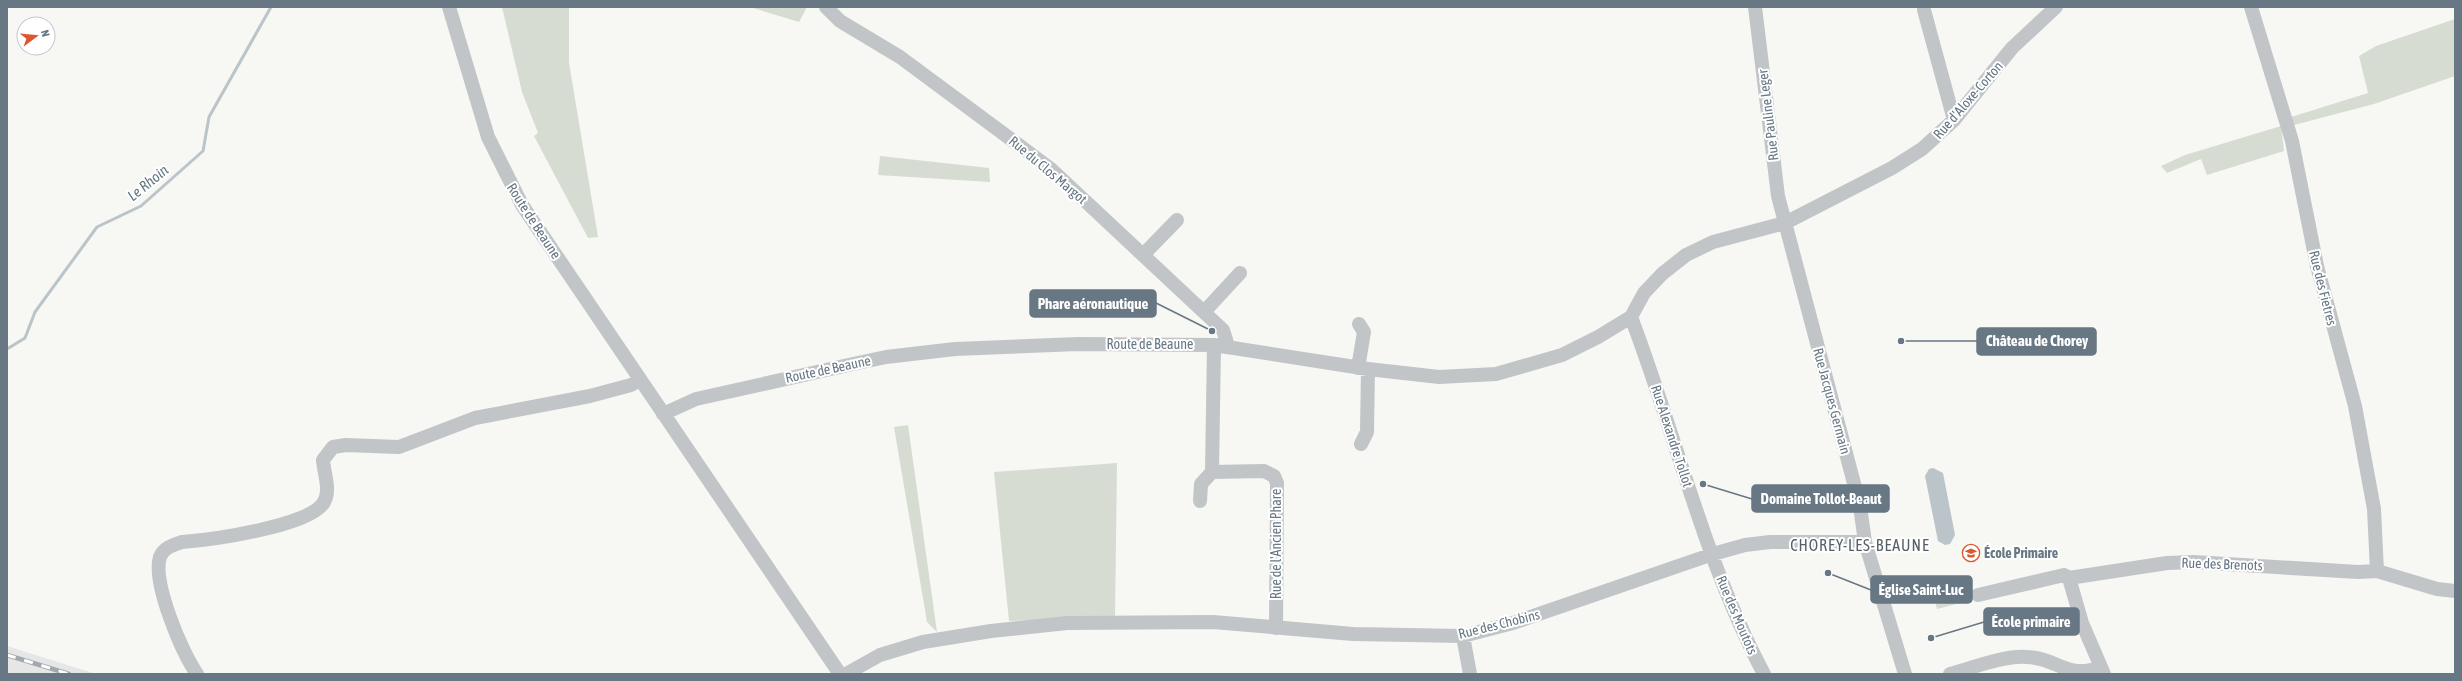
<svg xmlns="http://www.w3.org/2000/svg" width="2462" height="681" font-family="'Asap Condensed',sans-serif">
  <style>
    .built { fill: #e5e6e5 }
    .green { fill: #d7dcd3 }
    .water { fill: #bac4c9 }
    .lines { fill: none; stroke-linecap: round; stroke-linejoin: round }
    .stream { stroke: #bac4c9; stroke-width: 3 }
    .minor { stroke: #c1c5c8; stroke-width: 14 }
    .rail-casing { stroke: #a2a8ad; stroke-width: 4.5 }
    .rail { stroke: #fff; stroke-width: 3; stroke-dasharray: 9; stroke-linecap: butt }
    .labels { text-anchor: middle; stroke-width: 4; stroke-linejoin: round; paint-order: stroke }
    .street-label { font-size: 14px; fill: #677784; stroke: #fff }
    .poi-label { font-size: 14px; font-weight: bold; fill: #677784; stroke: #fff; text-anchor: start }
    .water-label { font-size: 15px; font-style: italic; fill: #637880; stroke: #fff }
    .quarter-label { font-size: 16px; letter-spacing: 1px; fill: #556069; stroke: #fff }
    .leader { fill: none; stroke: #677784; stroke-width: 1.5 }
    .callout-dot { fill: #677784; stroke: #fff; stroke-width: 1.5 }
    .callout { fill: #677784; stroke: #677784; stroke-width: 1.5 }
    .callout-label { font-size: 15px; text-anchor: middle; font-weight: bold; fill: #fff }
  </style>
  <rect width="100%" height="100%" fill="#f7f7f4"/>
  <path class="built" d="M7 646 96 674H7Z"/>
  <path class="green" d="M502 7H569V63L598 237 588 238 534 136 538 133 522 92Z
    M750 7H807L799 22Z
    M2455 19V76L2374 104 2294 125 2291 117 2368 93 2359 56 2376 46Z
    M2281 126 2284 151 2207 175 2201 159 2167 173 2161 166 2185 155Z
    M880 156 989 168 990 182 878 175Z
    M908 425 937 632 927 622 894 427Z
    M1117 463 1115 618 1009 621 994 472Z
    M1960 588 1964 602 1937 609 1933 595Z"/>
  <path class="water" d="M1933 468 1943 473 1955 535 1950 544 1945 545 1938 541 1925 476 1929 469Z"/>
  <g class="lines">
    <path class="stream" d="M7 349 25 338 35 312 97 227 141 206 203 151 209 117 271 7"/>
    <path class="minor" d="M449 7 488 137 522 205 840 674
      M826 7 840 21 900 57 1051 169 1223 330 1228 346
      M1755 7 1778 196 1860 506 1865 542 1905 674
      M2251 7 2292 141 2317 266 2355 406 2374 509 2377 571
      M1924 10 1954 120
      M1143 255 1177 220
      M1204 312 1240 273
      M1631 317 1644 293 1662 274 1686 255 1713 242 1785 223 1892 168 1922 149 1954 120 2012 48 2056 7
      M1631 317C1676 435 1704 561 1764 674
      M1214 345 1212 472 1264 471 1274 476 1277 483 1276 628
      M1358 368 1364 332 1359 324
      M663 414 696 399 853 364 886 357 955 349 1078 344 1214 345 1368 369 1439 377 1496 374 1562 355 1598 337 1631 317
      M1361 444 1367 432 1368 369
      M1200 501 1201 484 1212 472
      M2069 578 2167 563 2193 562 2358 572 2377 571 2437 589 2455 591
      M2069 578 2082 623 2104 674
      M1978 595 2064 575 2069 578
      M1463 636 1470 674
      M197 674C182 653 152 582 160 557 163 548 173 545 182 542 210 540 312 526 324 502 331 490 324 474 323 460L333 447 346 445 399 447 475 418 590 396 631 385 640 380
      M846 674 880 655 923 642 991 631 1067 623 1213 622 1353 634 1463 636 1513 623 1713 554 1745 545 1770 542H1865
      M1950 674C1972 668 2005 655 2027 657 2058 658 2066 680 2101 667"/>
    <defs>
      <path id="rail" d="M7 655 69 674"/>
    </defs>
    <use href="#rail" class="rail-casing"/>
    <use href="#rail" class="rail"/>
  </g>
  <defs>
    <symbol id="school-ring" viewBox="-11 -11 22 22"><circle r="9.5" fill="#fff" stroke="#dc562f" stroke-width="1.5"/><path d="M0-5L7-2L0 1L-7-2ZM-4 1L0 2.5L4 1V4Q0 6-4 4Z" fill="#dc562f"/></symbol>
  </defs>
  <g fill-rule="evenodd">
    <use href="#school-ring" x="1961" y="543" width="20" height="20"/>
  </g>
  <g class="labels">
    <g class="street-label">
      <text transform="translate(1968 100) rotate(-49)" y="5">Rue d'Aloxe-Corton</text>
      <text transform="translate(1768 115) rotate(-97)" y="5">Rue Pauline Leger</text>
      <text transform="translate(1048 170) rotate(40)" y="5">Rue du Clos Margot</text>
      <text transform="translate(534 221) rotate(57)" y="5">Route de Beaune</text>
      <text transform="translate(2323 288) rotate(76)" y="5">Rue des Fietres</text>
      <text x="1150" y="349">Route de Beaune</text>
      <text transform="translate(828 369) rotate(-12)" y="5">Route de Beaune</text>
      <text transform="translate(1832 401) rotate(75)" y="5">Rue Jacques Germain</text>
      <text transform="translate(1672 436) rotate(72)" y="5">Rue Alexandre Tollot</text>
      <text transform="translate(1276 544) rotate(-90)" y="5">Rue de l'Ancien Phare</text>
      <text transform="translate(2222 564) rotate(2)" y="5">Rue des Brenots</text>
      <text transform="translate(1737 615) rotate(67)" y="5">Rue des Moutots</text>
      <text transform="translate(1499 624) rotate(-14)" y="5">Rue des Chobins</text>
    </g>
    <g class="poi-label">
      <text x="1984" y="558">École Primaire</text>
    </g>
    <g class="water-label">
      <text transform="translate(148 183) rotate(-39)" y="5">Le Rhoin</text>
    </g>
    <g class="quarter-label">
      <text x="1860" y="551">CHOREY-LES-BEAUNE</text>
    </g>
  </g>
  <path class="leader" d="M1212 331L1156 303M1901 341L1977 341M1703 484L1752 499M1828 573L1871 590M1931 638L1984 622"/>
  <g class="callout-dot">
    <circle cx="1212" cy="331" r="4"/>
    <circle cx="1901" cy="341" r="4"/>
    <circle cx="1703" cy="484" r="4"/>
    <circle cx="1828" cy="573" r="4"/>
    <circle cx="1931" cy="638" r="4"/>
  </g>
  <g class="callout">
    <rect x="1030" y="290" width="126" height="27" rx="4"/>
    <rect x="1977" y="328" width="119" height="27" rx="4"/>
    <rect x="1752" y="485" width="137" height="27" rx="4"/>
    <rect x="1871" y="576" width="101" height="27" rx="4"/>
    <rect x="1984" y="608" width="95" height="27" rx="4"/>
  </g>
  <g class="callout-label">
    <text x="1093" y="309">Phare aéronautique</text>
    <text x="2037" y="346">Château de Chorey</text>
    <text x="1821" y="504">Domaine Tollot-Beaut</text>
    <text x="1921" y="595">Église Saint-Luc</text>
    <text x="2031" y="627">École primaire</text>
  </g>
  <rect width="2462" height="681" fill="none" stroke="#677784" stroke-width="16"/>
  <g transform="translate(36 36) rotate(74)"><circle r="19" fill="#ffffff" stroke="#c2c9ce"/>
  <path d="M0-3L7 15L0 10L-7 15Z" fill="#dc562f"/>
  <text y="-6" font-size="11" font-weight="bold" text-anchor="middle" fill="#677784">N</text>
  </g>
</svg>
